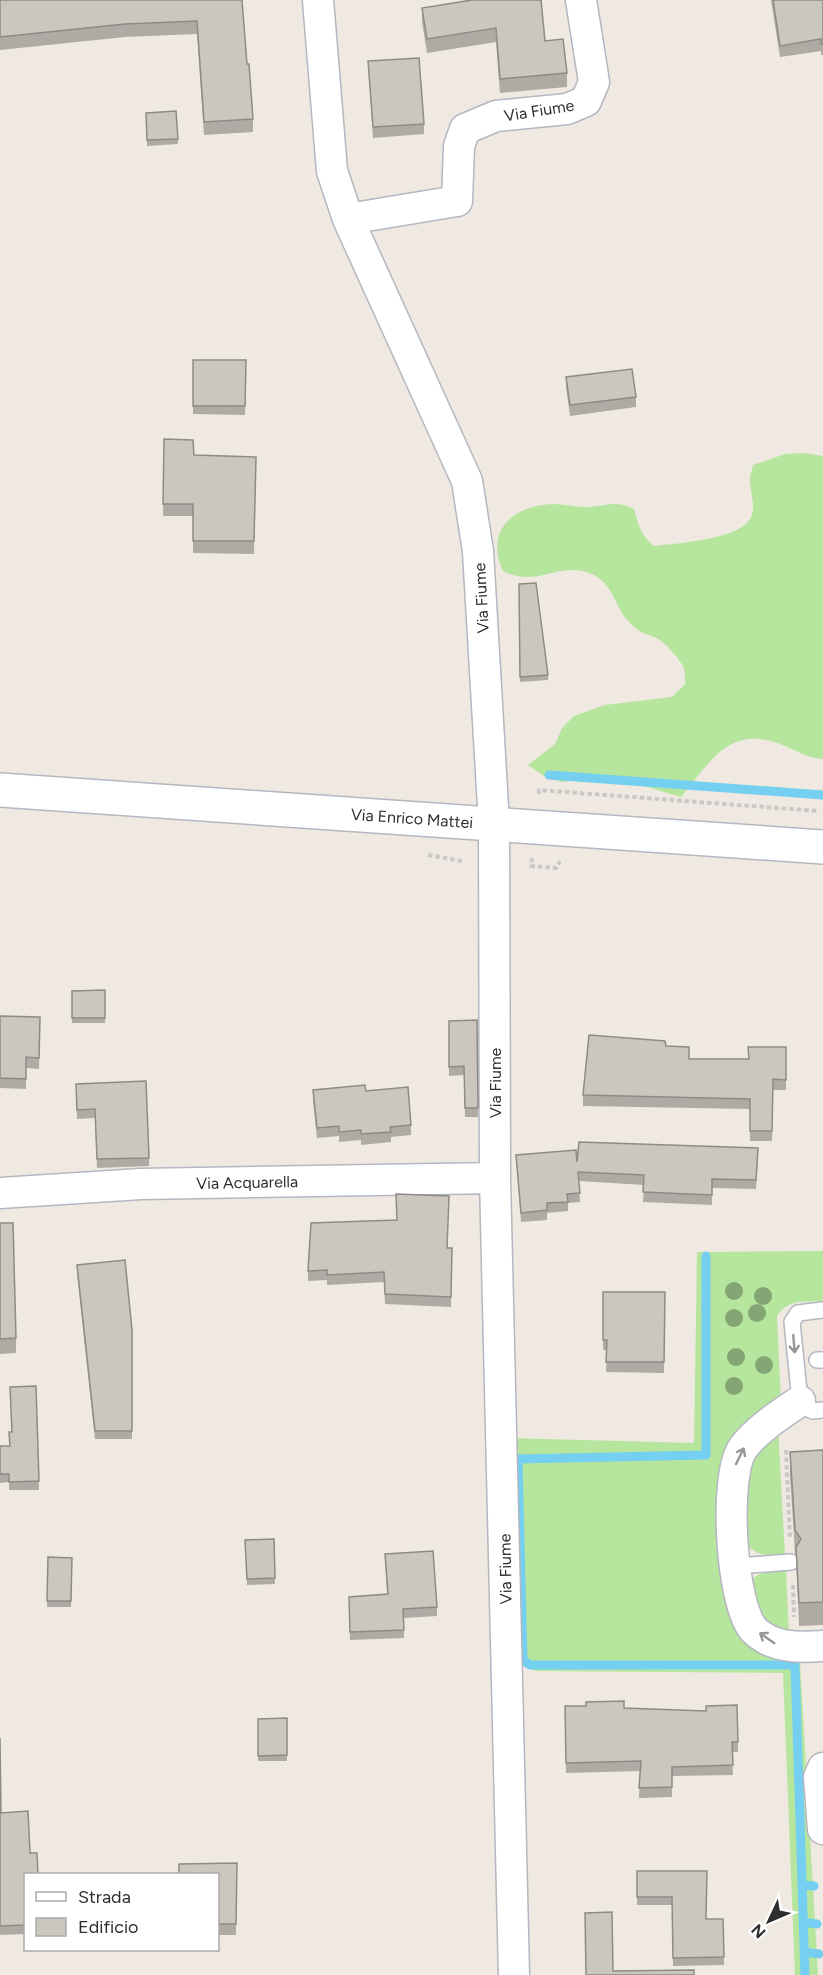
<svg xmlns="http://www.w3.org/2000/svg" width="823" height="1975" font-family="Figtree,sans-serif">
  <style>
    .grass { fill: #b6e59e }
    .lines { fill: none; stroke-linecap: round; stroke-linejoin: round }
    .stream { stroke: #75cff0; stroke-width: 9 }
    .service-casing { stroke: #b4b7c1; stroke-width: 18 }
    .minor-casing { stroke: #b4b7c1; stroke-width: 33 }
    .secondary-casing { stroke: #b4b7c1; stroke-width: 36 }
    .path { stroke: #c9c9c9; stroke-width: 4; stroke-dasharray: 4.5 3; stroke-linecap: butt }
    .service { stroke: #fff; stroke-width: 15 }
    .minor { stroke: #fff; stroke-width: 30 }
    .secondary { stroke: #fff; stroke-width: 33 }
    .tree { fill: #84a574 }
    .wall { fill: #afaba4 }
    .building { fill: #cbc7bf; stroke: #8e8b86; stroke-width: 1.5 }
    .oneway { stroke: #969696 }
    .labels { text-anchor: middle; stroke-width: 5; stroke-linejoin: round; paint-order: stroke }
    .street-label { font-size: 16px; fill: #2e2e2e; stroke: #fff }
  </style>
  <rect width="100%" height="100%" fill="#efe9e1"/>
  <path class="grass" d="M804 453 823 456V759C806 758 796 750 780 744 729 725 710 762 681 797L630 782 596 778 561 782 544 776 528 765 555 744 562 728 574 716 605 705 672 697 685 684C685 679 685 671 683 666 679 659 666 643 658 639 648 634 639 633 631 624 612 606 615 579 583 571 554 565 536 587 503 571 485 532 511 506 552 504 563 504 574 507 585 507 606 507 613 499 634 509 638 524 641 536 654 546 677 543 744 540 752 515 755 504 751 495 750 483 749 478 752 471 753 465L785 454Z
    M823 1251V1301C805 1302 787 1299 777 1316L781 1401 738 1438 730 1597 800 1662 818 1975H795L783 1673 535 1671 515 1660 507 1438 694 1443 697 1252Z
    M778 1426 785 1555C768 1556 759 1556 746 1545V1467Z
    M786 1570 789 1636 764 1627 748 1581 765 1571Z"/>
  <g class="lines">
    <path class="stream" d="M549 775 823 795
      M706 1256V1455L518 1459 523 1660 530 1665H795L805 1975
      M802 1885 814 1886
      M803 1922 817 1924
      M804 1952 819 1954"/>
    <defs>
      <path id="service" d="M823 1310 798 1313 792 1322 800 1401 803 1407 813 1411 823 1410
        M817 1360H823
        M736 1566 791 1562"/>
      <path id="minor" d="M318 0 332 171 348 219 467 481 478 551 494 824 495 1178 514 1975
        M348 219 457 201 459 146 465 129 496 116 567 109 586 101 594 82 581 0
        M0 1193 141 1184 495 1178
        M800 1401C781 1414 757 1429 743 1448 723 1476 731 1605 754 1630 772 1648 799 1648 823 1646
        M823 1768 819 1777 823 1829"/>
      <path id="secondary" d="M0 790 823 847"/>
    </defs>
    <use href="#service" class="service-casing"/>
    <use href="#minor" class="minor-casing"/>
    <use href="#secondary" class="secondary-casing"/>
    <path class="path" d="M539 794V790L818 811
      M428 855 462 861
      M532 858 531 866 556 868 560 861
      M786 1450 790 1539
      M793 1585 794 1617"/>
    <use href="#service" class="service"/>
    <use href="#minor" class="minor"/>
    <use href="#secondary" class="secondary"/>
  </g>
  <g class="tree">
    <circle cx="734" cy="1291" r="9"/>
    <circle cx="763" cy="1296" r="9"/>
    <circle cx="757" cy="1313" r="9"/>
    <circle cx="734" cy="1318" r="9"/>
    <circle cx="736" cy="1357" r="9"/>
    <circle cx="764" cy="1365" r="9"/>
    <circle cx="734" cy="1386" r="9"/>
  </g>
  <path class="wall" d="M0 0H242L247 64 253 119V132L204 135 197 34 125 37 0 50Z
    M771 0H823V55H821V51L780 57Z
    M422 8 545 41 567 73V87L500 93 496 42 427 53 422 22Z
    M368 61 424 124V134L373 138Z
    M176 111 178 144 147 146 146 113Z
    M193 360H246L245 415 193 414Z
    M566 377 636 397V407L570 416 566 387Z
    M164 439 194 455 256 457 254 554 193 553V516H163Z
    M519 584 548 675V680L520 682Z
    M105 990V1023H72V991Z
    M0 1016 40 1017 39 1069 26 1068V1089L0 1088Z
    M477 1020 478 1117H465L464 1075 449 1076V1021Z
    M666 1046 689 1059H749L786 1047V1090H773L772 1141H750V1109L583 1106V1095Z
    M313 1090 366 1091 411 1125V1135L391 1137V1142L361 1145V1140L339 1142V1136L317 1138 313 1101Z
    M76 1093 149 1158V1166L97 1168 95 1118 77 1119Z
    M516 1155 577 1162 758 1158 756 1189 712 1188V1205L643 1202 644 1185 579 1181 580 1202 568 1203V1211L547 1213V1220L521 1222Z
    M0 1223 16 1338V1353L0 1354Z
    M448 1248H452L451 1307 385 1304 384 1282 327 1285V1280L308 1281V1271Z
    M77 1265 132 1330V1439H95L77 1274Z
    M603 1292H665L664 1373 606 1372 607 1350H603Z
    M36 1386 39 1490H9V1482L0 1483V1446H10L12 1432 10 1387Z
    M823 1450V1625L799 1626 796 1555 795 1553 790 1475V1452Z
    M274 1539 275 1584 247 1585 245 1540Z
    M385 1554 437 1607V1616L404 1618V1638L350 1640 349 1605 387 1594Z
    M48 1557 72 1558 71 1607H47Z
    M737 1705 738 1752H732L733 1775 672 1776V1797L639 1798 640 1771 566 1773 565 1706 706 1711Z
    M287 1718V1761H258V1719Z
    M0 1738 1 1813 26 1875V1934L0 1935Z
    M237 1863 236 1935H218V1875Z
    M637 1871 706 1919H723L724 1965 673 1966 672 1905H637Z"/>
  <path class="building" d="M0 0H242L247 64H249L253 119 204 122 197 21 125 24 0 37Z
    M472 0H541L545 41 563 39 567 73 500 79 496 28 427 39 422 8Z
    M773 0H823V44H821V39L780 46Z
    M419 58 424 124 373 127 368 61Z
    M176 111 178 139 147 140 146 113Z
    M193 360H246L245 406H193Z
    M632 369 636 397 570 405 566 377Z
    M164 439 193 440 194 455 256 457 254 541H193V504H163Z
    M536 583 548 675 520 677 519 584Z
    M105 990V1018H72V991Z
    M0 1016 40 1017 39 1058 26 1057V1079L0 1078Z
    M477 1020 478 1108H465L464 1066 449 1067V1021Z
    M589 1035 665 1041 666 1046 689 1047V1059H749L748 1047H786V1080L773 1079 772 1131H750V1099L583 1095Z
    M146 1081 149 1158 97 1159 95 1109 77 1110 76 1084Z
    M365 1085 366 1091 408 1087 411 1125 390 1127 391 1132 361 1134V1130L339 1132V1126L317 1128 313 1090Z
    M579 1142 758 1148 756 1180 712 1179V1195L643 1192 644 1175 578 1172 580 1193 567 1194 568 1202 547 1203V1210L521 1213 516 1155 576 1150 577 1162Z
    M396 1194 449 1196 447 1248H452L451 1297 385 1294 384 1272 327 1275V1270L308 1271 311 1223 397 1220Z
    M0 1223H13L16 1338 0 1339Z
    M125 1260 132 1330V1431H95L77 1265Z
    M603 1292H665L664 1362H606L607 1340H603Z
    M36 1386 39 1481 9 1482V1474H0V1446H10L9 1432H12L10 1387Z
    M823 1450V1602L799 1603 796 1547 801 1539 795 1530 790 1452Z
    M274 1539 275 1578 247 1579 245 1540Z
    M433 1551 437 1607 403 1609 404 1630 350 1632 349 1597 388 1594 385 1554Z
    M48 1557 72 1558 71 1601H47Z
    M624 1701V1708L706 1711V1706L737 1705 738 1742H732L733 1765 672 1767V1787L639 1788 641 1761 566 1763 565 1706H586V1702Z
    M287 1718V1755L258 1756V1719Z
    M0 1738 1 1813 28 1811 30 1853H37L38 1875H26V1925L0 1926Z
    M237 1863 236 1924H218V1875H179V1864Z
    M637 1871H707L706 1919H723L724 1957 673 1958 672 1897H637Z
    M612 1912 613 1971 694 1970V1975H586L585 1913Z"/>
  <defs><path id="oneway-shaft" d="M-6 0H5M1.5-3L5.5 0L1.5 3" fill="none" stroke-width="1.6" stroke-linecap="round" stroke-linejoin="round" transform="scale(1.5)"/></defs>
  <g class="oneway">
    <use href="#oneway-shaft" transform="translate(794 1344) rotate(85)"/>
    <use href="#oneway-shaft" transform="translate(740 1456) rotate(-64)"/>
    <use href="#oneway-shaft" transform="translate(767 1638) rotate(-145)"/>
  </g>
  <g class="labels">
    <g class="street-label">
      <text transform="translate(539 110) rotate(-9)" y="6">Via Fiume</text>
      <text transform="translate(481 598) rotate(-93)" y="6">Via Fiume</text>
      <text transform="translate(412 818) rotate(4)" y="6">Via Enrico Mattei</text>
      <text transform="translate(495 1083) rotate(-90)" y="6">Via Fiume</text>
      <text transform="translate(247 1182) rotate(-1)" y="6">Via Acquarella</text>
      <text transform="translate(505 1569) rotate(-91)" y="6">Via Fiume</text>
    </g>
  </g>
  <rect x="24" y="1873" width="195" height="78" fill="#ffffff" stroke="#ababab" stroke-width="1.5"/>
  <rect x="36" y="1892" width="30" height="9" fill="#ffffff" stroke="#ababab" stroke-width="1.5"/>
  <text x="78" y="1903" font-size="18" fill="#2e2e2e">Strada</text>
  <rect x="36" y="1918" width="30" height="18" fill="#cbc7bf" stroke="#ababab" stroke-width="1.5"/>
  <text x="78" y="1933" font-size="18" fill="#2e2e2e">Edificio</text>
  <g transform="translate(769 1921) rotate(226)" stroke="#ffffff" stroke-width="4.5" paint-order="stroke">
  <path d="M0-4.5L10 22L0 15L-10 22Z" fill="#2e2e2e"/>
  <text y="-9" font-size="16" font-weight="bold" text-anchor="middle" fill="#2e2e2e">N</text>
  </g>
</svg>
